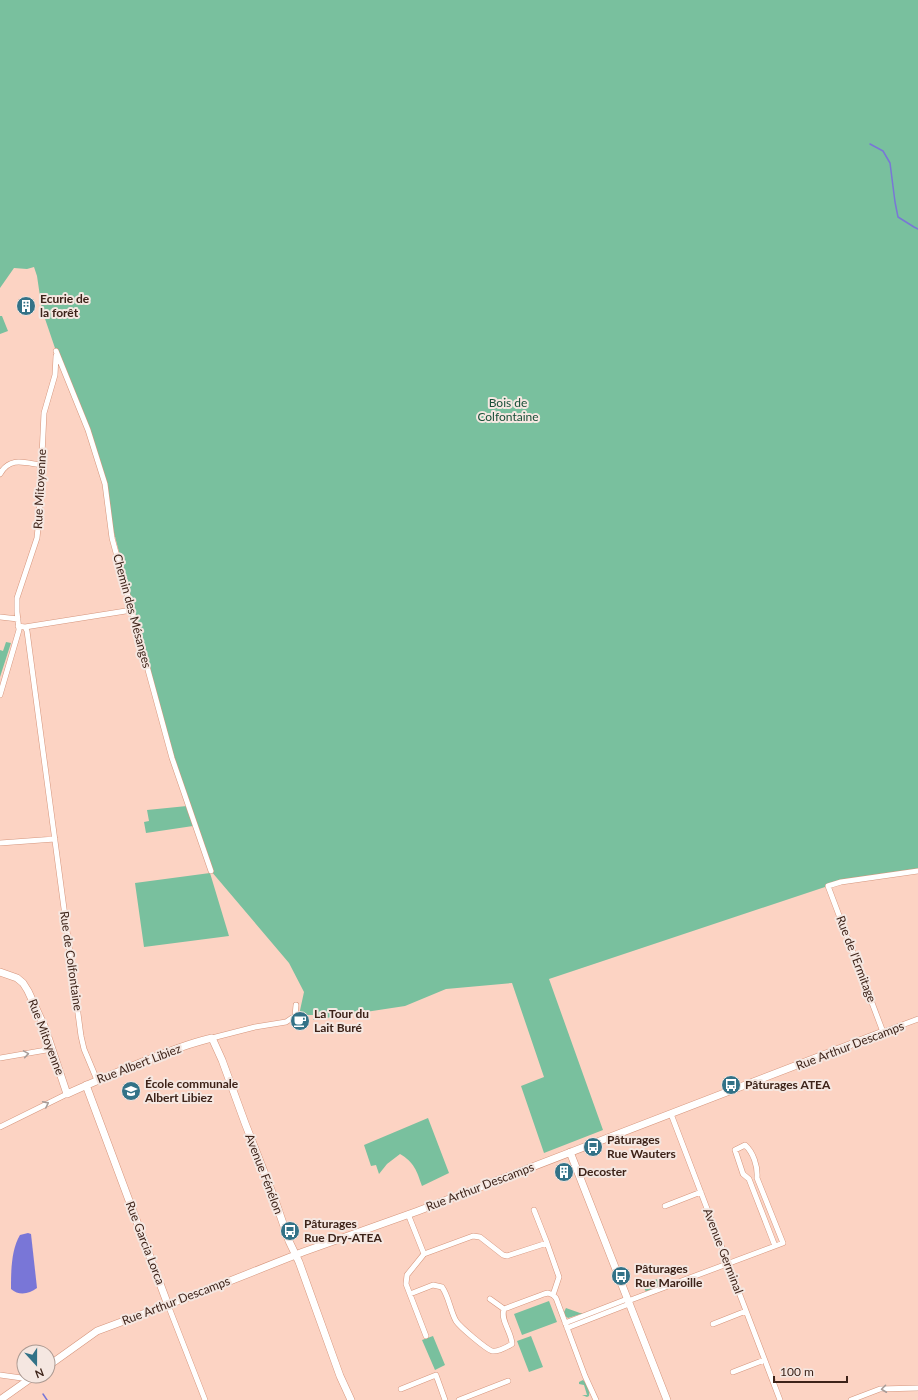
<svg xmlns="http://www.w3.org/2000/svg" width="918" height="1400" font-family="Lato,sans-serif">
  <style>
    .green { fill: #79c09e }
    .water { fill: #7976d7 }
    .lines { fill: none; stroke-linecap: round; stroke-linejoin: round }
    .stream { stroke: #7976d7; stroke-width: 1.5 }
    .street-casing { stroke: #d5957c; stroke-width: 6 }
    .secondary-casing { stroke: #d5957c; stroke-width: 8 }
    .street { stroke: #fff; stroke-width: 5 }
    .secondary { stroke: #fff; stroke-width: 7 }
    .oneway { stroke: #a89c98 }
    .labels { text-anchor: middle; stroke-width: 4; stroke-linejoin: round; paint-order: stroke }
    .poi-label { font-size: 12px; font-weight: bold; fill: #3d2319; stroke: #f5e7e1; text-anchor: start }
    .park-label { font-size: 12px; fill: #184f38; stroke: #f5e7e1 }
    .street-label { font-size: 12px; fill: #3d2319; stroke: #f5e7e1 }
  </style>
  <rect width="100%" height="100%" fill="#fcd3c3"/>
  <path class="green" d="M0 0H918V870L828 886 549 979 603 1130 544 1153 521 1086 544 1077 512 983 446 989 405 1006 313 1020 315 1015H299L304 992 289 963 211 871 181 782 160 709 112 525 106 484 56 351 42 310 37 276 34 267 27 269 14 268 0 288Z
    M0 316H2L8 331 0 334Z
    M6 642 11 643 0 677V650L3 651Z
    M187 806 193 826 146 833 144 822 149 821 147 810Z
    M210 873 229 936 144 947 135 883Z
    M428 1118 449 1173 422 1186C417 1171 414 1162 400 1154L387 1164 379 1174 376 1165 371 1166 364 1145Z
    M657 1279 660 1287 646 1292 643 1285Z
    M549 1301 557 1322 522 1335 514 1314Z
    M566 1308 580 1313H584L568 1318 565 1316 564 1312Z
    M433 1336 445 1365 435 1370 422 1340Z
    M531 1336 543 1367 529 1372 517 1341Z
    M583 1380C587 1383 590 1391 589 1396L587 1397 582 1395H587L584 1385 579 1384V1382Z"/>
  <path class="water" d="M28 1233 31 1234 37 1288C29 1294 19 1296 11 1289 11 1272 11 1250 20 1235Z"/>
  <g class="lines">
    <path class="stream" d="M870 144 883 151 890 163 895 202 898 217 914 227 918 229
      M43 1394 47 1400"/>
    <defs>
      <path id="street" d="M56 351 88 430 105 484 112 538 172 758 211 871
        M0 474C10 456 25 463 41 465
        M0 617 18 619
        M18 626 25 627 27 631 81 1036 84 1049 97 1080
        M25 627 132 610
        M0 695 19 630 17 612V598L37 538 39 518 44 413 55 375 56 356
        M0 843 55 839
        M918 871 841 882 828 886 883 1032 918 1019
        M212 1038 255 1027 286 1022 295 1016 296 1005
        M0 1058 52 1049
        M671 1114 780 1400
        M0 1127 67 1094
        M665 1206 701 1192
        M534 1210 547 1243
        M408 1214 424 1254 407 1275 406 1284 426 1336
        M424 1254 473 1236 480 1237 503 1255 507 1256 547 1243 559 1277 553 1295
        M410 1294 433 1285 442 1287C449 1297 450 1310 456 1321 460 1327 486 1349 492 1351 498 1352 507 1347 512 1344 512 1333 500 1320 504 1309L544 1294 548 1293 553 1295
        M553 1295 556 1298 585 1376 596 1400
        M490 1299 504 1309
        M628 1301 775 1246 783 1243 757 1178C758 1166 753 1152 745 1145L735 1150 743 1174 749 1179 775 1246
        M168 1305 205 1400
        M565 1323 627 1299
        M713 1324 746 1311
        M567 1328 629 1304
        M733 1372 764 1360
        M0 1375 29 1379
        M401 1389 436 1375 445 1400
        M459 1400 508 1381
        M851 1400 880 1389 918 1388"/>
      <path id="secondary" d="M0 972 17 978 23 983 28 991 45 1028 67 1094C93 1082 120 1071 147 1060 168 1052 189 1043 212 1038L222 1060 245 1123 275 1200 289 1241 299 1262 340 1376 351 1400
        M86 1085 168 1305
        M570 1152 667 1400
        M48 1366 97 1331 202 1292 303 1252 418 1211 883 1032
        M0 1400 34 1376"/>
    </defs>
    <use href="#street" class="street-casing"/>
    <use href="#secondary" class="secondary-casing"/>
    <use href="#street" class="street"/>
    <use href="#secondary" class="secondary"/>
  </g>
  <defs><path id="oneway-chevron" d="M-2-3.5L2.5 0L-2 3.5" fill="none" stroke-width="1.6" stroke-linecap="round" stroke-linejoin="round"/></defs>
  <g class="oneway">
    <use href="#oneway-chevron" transform="translate(26 1054) rotate(-9)"/>
    <use href="#oneway-chevron" transform="translate(46 1104) rotate(-27)"/>
    <use href="#oneway-chevron" transform="translate(884 1389) rotate(173)"/>
  </g>
  <defs>
    <symbol id="building-disc" viewBox="-11 -11 22 22"><circle r="9.5" fill="#337287" stroke="#f5e7e1"/><path d="M-4-6H4V6H1V3H-1V6H-4ZM-2.5-4.3h1.7v1.8h-1.7ZM.8-4.3h1.7v1.8H.8ZM-2.5-1h1.7V.8h-1.7ZM.8-1h1.7V.8H.8Z" fill="#fff"/></symbol>
    <symbol id="cafe-disc" viewBox="-11 -11 22 22"><circle r="9.5" fill="#337287" stroke="#f5e7e1"/><path d="M-5.5-4.5H6V0H3Q3 3.5 0 3.5H-2.5Q-5.5 3.5-5.5 0ZM3-3.2v2h1.7v-2ZM-6 4.5H4V6H-6Z" fill="#fff"/></symbol>
    <symbol id="bus-disc" viewBox="-11 -11 22 22"><circle r="9.5" fill="#337287" stroke="#f5e7e1"/><path d="M-5-6H5V4H4V6H2V4H-2V6H-4V4H-5ZM-3.5-4V0h7V-4ZM-3.5 1.2v1.5H-2V1.2ZM2 1.2v1.5H3.5V1.2Z" fill="#fff"/></symbol>
    <symbol id="school-disc" viewBox="-11 -11 22 22"><circle r="9.5" fill="#337287" stroke="#f5e7e1"/><path d="M0-5L7-2L0 1L-7-2ZM-4 1L0 2.5L4 1V4Q0 6-4 4Z" fill="#fff"/></symbol>
  </defs>
  <g fill-rule="evenodd">
    <use href="#building-disc" x="15" y="295" width="22" height="22"/>
    <use href="#cafe-disc" x="289" y="1010" width="22" height="22"/>
    <use href="#bus-disc" x="720" y="1074" width="22" height="22"/>
    <use href="#school-disc" x="120" y="1080" width="22" height="22"/>
    <use href="#bus-disc" x="582" y="1136" width="22" height="22"/>
    <use href="#building-disc" x="553" y="1161" width="22" height="22"/>
    <use href="#bus-disc" x="279" y="1220" width="22" height="22"/>
    <use href="#bus-disc" x="610" y="1265" width="22" height="22"/>
  </g>
  <g class="labels">
    <g class="poi-label">
      <text x="40" y="303">Ecurie de<tspan x="40" dy="14">la forêt</tspan></text>
      <text x="314" y="1018">La Tour du<tspan x="314" dy="14">Lait Buré</tspan></text>
      <text x="145" y="1088">École communale<tspan x="145" dy="14">Albert Libiez</tspan></text>
      <text x="745" y="1089">Pâturages ATEA</text>
      <text x="607" y="1144">Pâturages<tspan x="607" dy="14">Rue Wauters</tspan></text>
      <text x="578" y="1176">Decoster</text>
      <text x="304" y="1228">Pâturages<tspan x="304" dy="14">Rue Dry-ATEA</tspan></text>
      <text x="635" y="1273">Pâturages<tspan x="635" dy="14">Rue Maroille</tspan></text>
    </g>
    <g class="park-label">
      <text x="508" y="407">Bois de<tspan x="508" dy="14">Colfontaine</tspan></text>
    </g>
    <g class="street-label">
      <text transform="translate(40 489) rotate(-87)" y="4">Rue Mitoyenne</text>
      <text transform="translate(132 611) rotate(75)" y="4">Chemin des Mésanges</text>
      <text transform="translate(856 959) rotate(69)" y="4">Rue de l'Ermitage</text>
      <text transform="translate(71 961) rotate(82)" y="4">Rue de Colfontaine</text>
      <text transform="translate(46 1037) rotate(69)" y="4">Rue Mitoyenne</text>
      <text transform="translate(850 1046) rotate(-21)" y="4">Rue Arthur Descamps</text>
      <text transform="translate(139 1064) rotate(-21)" y="4">Rue Albert Libiez</text>
      <text transform="translate(264 1174) rotate(69)" y="4">Avenue Fénélon</text>
      <text transform="translate(480 1187) rotate(-21)" y="4">Rue Arthur Descamps</text>
      <text transform="translate(145 1243) rotate(69)" y="4">Rue Garcia Lorca</text>
      <text transform="translate(723 1251) rotate(69)" y="4">Avenue Germinal</text>
      <text transform="translate(176 1301) rotate(-21)" y="4">Rue Arthur Descamps</text>
    </g>
  </g>
  <g transform="translate(36 1364) rotate(159)"><circle r="19" fill="#f5e7e1" stroke="#ab9991"/>
  <path d="M0-3L7 15L0 10L-7 15Z" fill="#337287"/>
  <text y="-6" font-size="11" font-weight="bold" text-anchor="middle" fill="#3d2319">N</text>
  </g>
  <path d="M774 1376v6h73v-6" fill="none" stroke="#3d2319" stroke-width="2"/>
  <text x="780" y="1376" font-size="12" fill="#3d2319" stroke="#f5e7e1" stroke-width="3" paint-order="stroke">100 m</text>
</svg>
